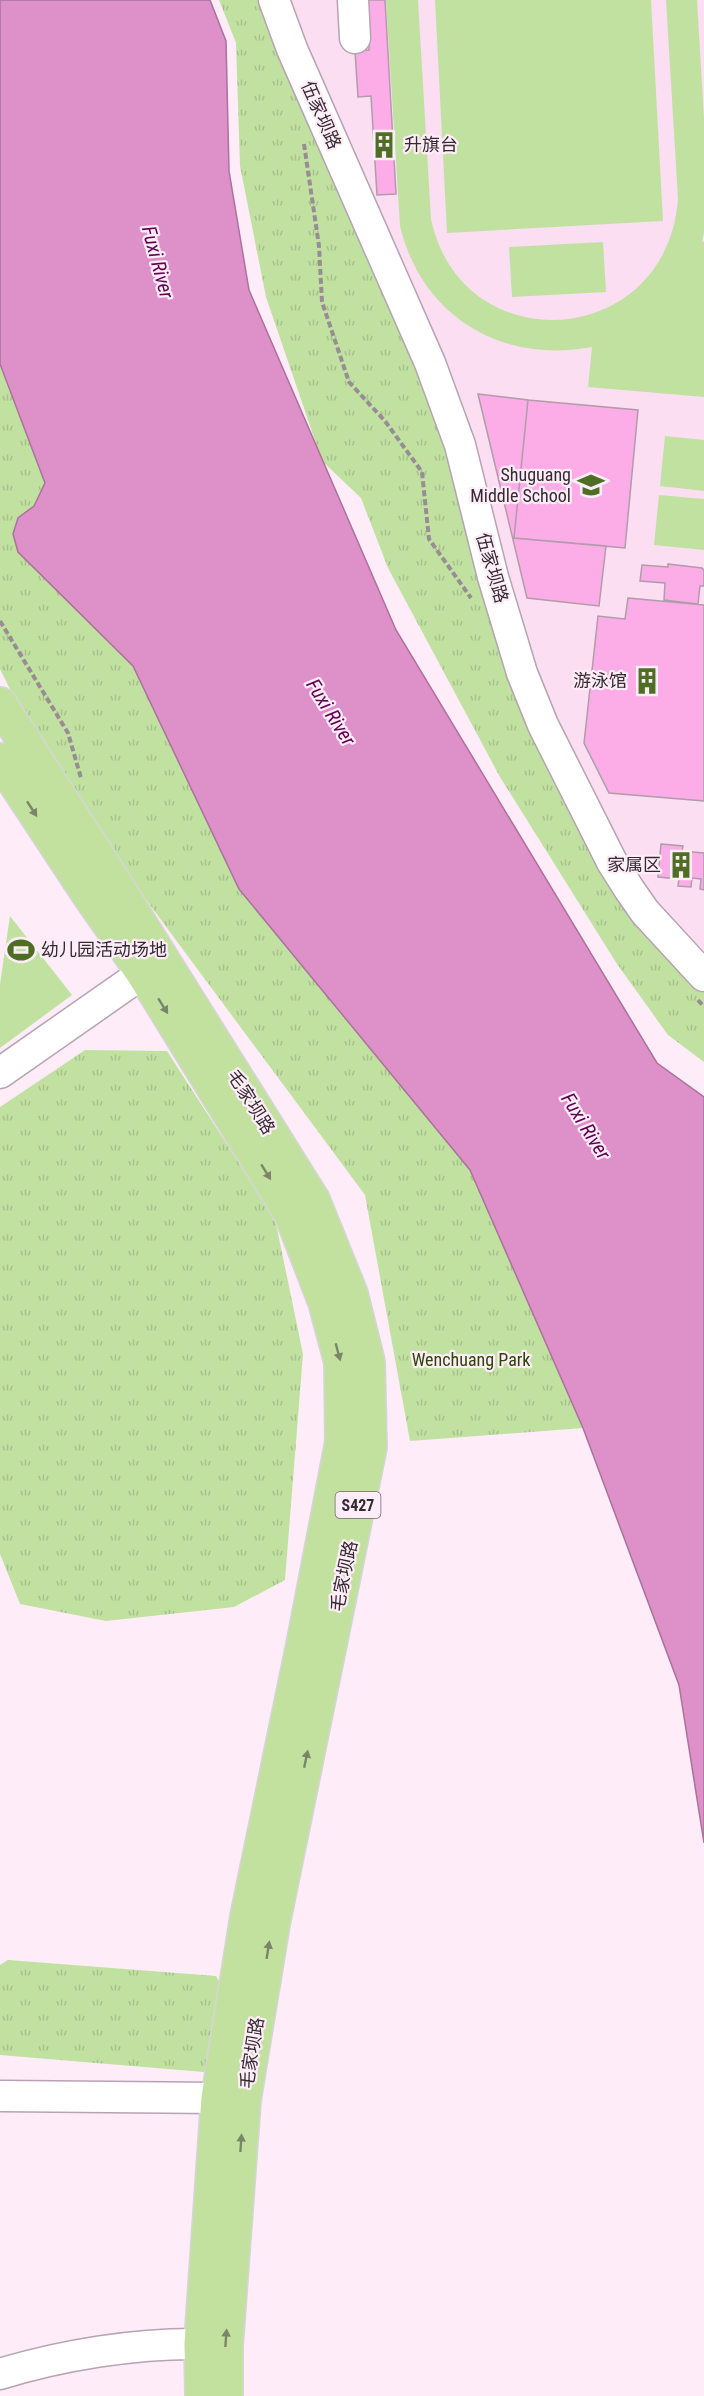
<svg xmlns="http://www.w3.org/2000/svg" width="704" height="2396" font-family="'Roboto Condensed','Noto Sans SC',sans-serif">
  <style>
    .built { fill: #fbdef2 }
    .grass { fill: url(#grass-tufts) }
    .pitch { fill: #c1e1a1 }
    .water { fill: #de90c9; stroke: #ab729b; stroke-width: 1.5 }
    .building { fill: #fcace6; stroke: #b09caa; stroke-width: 1.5 }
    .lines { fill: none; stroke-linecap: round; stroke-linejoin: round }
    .minor-casing { stroke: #b7a3b1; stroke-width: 33 }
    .major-casing { stroke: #d6d5d6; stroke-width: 36 }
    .path { stroke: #9a8c95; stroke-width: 4; stroke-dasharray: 6 3; stroke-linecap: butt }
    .minor { stroke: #fff; stroke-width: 30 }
    .major { stroke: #c2e19e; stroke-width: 33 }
    .oneway { fill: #7b8668 }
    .labels { text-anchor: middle; stroke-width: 4.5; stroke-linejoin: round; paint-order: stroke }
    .shield { fill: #feecf8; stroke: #71656d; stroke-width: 1.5 }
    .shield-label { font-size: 16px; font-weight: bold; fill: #342b31 }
    .street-label { font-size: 18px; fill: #342b31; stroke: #feecf8 }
    .poi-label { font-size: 18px; fill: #342b31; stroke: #feecf8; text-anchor: end }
    .park-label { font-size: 18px; fill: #2c4407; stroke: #feecf8 }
    .water-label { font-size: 20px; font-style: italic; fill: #600050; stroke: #feecf8 }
  </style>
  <defs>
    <pattern id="grass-tufts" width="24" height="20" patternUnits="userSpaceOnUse" patternTransform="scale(1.5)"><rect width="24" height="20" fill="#c1e1a1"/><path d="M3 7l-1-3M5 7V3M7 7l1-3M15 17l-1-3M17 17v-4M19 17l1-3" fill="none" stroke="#a6c18b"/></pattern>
  </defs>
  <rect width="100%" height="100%" fill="#feecf8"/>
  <path class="built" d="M287 0H704V957L641 892 563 733 506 586Z"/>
  <path class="grass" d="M219 0H262L397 317 631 913 704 993V1062L668 1035 617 964 500 777 388 568 361 498 322 461 266 297 240 166 236 43Z
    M0 364 45 483 34 506 18 518V552L133 666 239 889 470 1170 583 1428 410 1441 365 1195 121 866 15 699 0 669Z
    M85 1050 167 1051 275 1219 303 1354 285 1580 234 1607 106 1621 20 1604 0 1554V1107Z
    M8 1960 216 1976 222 1987 214 2064 204 2072 0 2055V1965Z"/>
  <path class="pitch" d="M386 0H418L431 219C461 362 666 351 678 199L666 0H697L704 119V233L702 241 704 242V397L588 387 592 347C502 364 422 317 400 226Z
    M435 0H651L663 221 447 233Z
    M603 242 606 292 512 297 509 247Z
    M665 436 704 440V491L660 486Z
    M659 495 704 499V550L654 545Z
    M10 916 72 995 0 1048V984Z"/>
  <path class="water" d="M0 0H210L226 41 229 171 249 290 396 630 657 1063 704 1097V1843L679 1685 583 1428 470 1170 239 889 133 666 18 552 13 534 18 518 34 506 45 483 0 364Z"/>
  <path class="building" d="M367 0H385L396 194 377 195 371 96 358 97 355 51 369 50Z
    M478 394 528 400 514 538 606 546 599 606 527 598Z
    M528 400 638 410 625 548 514 538Z
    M668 564 702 568 704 570V586H700L698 604 664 600 665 583 640 581 642 565 668 567Z
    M628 598 704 605V801L609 793 584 743 598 616 625 619Z
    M661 844 683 846 682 851 704 853V890L700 889 701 879 692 878 691 887 678 886 679 879 658 877Z"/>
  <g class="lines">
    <defs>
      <path id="minor" d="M274 0 292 49 430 363 460 445 493 577 522 673 543 725 612 862 629 889 645 912 704 976
        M353 0 355 38
        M0 1073 143 973
        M0 2096 218 2098
        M0 2374C62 2355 136 2343 201 2344"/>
      <path id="major" d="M0 704 107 871 313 1200 351 1294 368 1362 370 1447 273 1924 244 2100 226 2346V2396
        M0 760 87 892 143 973 291 1214 325 1302 341 1362 342 1442 303 1645 247 1917 218 2098 201 2344 202 2396"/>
    </defs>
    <use href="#minor" class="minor-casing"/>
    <use href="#major" class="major-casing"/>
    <path class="path" d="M304 144 319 246 322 302 349 382 385 421 422 472 429 539 471 598
      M0 621 68 733 81 778
      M698 1000 704 1007"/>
    <use href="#minor" class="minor"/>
    <use href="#major" class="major"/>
  </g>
  <defs><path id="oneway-solid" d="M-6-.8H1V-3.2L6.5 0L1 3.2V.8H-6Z" transform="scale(1.5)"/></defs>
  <g class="oneway">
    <use href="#oneway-solid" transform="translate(32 809) rotate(57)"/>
    <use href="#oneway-solid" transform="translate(163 1006) rotate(58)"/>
    <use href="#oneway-solid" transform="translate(266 1172) rotate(58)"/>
    <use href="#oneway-solid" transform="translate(338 1352) rotate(75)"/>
    <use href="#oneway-solid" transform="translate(306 1759) rotate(-78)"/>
    <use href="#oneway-solid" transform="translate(268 1950) rotate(-81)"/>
    <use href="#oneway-solid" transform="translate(241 2143) rotate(-86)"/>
    <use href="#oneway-solid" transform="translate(226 2338) rotate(-86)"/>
  </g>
  <defs>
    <symbol id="building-bare" viewBox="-9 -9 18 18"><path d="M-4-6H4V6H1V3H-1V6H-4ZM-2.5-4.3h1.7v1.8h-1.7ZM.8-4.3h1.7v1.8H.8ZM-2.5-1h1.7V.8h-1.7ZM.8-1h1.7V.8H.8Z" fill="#4e6e24" stroke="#feecf8" stroke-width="2.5" paint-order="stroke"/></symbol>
    <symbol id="school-bare" viewBox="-9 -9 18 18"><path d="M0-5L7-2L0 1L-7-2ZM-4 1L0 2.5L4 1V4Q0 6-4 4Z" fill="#4e6e24" stroke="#feecf8" stroke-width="2.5" paint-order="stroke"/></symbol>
    <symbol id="stadium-bare" viewBox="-9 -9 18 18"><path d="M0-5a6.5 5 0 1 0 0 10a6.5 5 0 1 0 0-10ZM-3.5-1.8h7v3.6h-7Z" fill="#4e6e24" stroke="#feecf8" stroke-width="2.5" paint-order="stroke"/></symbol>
  </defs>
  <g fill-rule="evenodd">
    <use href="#building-bare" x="365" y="126" width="38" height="38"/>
    <use href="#school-bare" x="572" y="466" width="38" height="38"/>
    <use href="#building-bare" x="628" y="662" width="38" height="38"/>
    <use href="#building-bare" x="662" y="846" width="38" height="38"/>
    <use href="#stadium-bare" x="2" y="931" width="38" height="38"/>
  </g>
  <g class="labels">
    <rect class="shield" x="335.5" y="1492" width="45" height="26" rx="4.5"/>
    <g class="shield-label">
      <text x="358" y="1511">S427</text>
    </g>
    <g class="street-label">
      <text transform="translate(321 115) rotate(66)" y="6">伍家坝路</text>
      <text transform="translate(492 568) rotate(74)" y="6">伍家坝路</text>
      <text transform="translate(251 1102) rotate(58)" y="6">毛家坝路</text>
      <text transform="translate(344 1576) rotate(-78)" y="6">毛家坝路</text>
      <text transform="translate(252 2053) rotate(-81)" y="6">毛家坝路</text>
    </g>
    <g class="poi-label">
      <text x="404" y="151" text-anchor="start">升旗台</text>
      <text x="571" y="481">Shuguang<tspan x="571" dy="21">Middle School</tspan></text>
      <text x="627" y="687">游泳馆</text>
      <text x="661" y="871">家属区</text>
      <text x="41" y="956" text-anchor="start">幼儿园活动场地</text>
    </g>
    <g class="park-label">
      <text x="471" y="1366">Wenchuang Park</text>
    </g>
    <g class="water-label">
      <text transform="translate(158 262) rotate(75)" y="7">Fuxi River</text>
      <text transform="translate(331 712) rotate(58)" y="7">Fuxi River</text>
      <text transform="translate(586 1126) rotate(58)" y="7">Fuxi River</text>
    </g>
  </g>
</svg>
